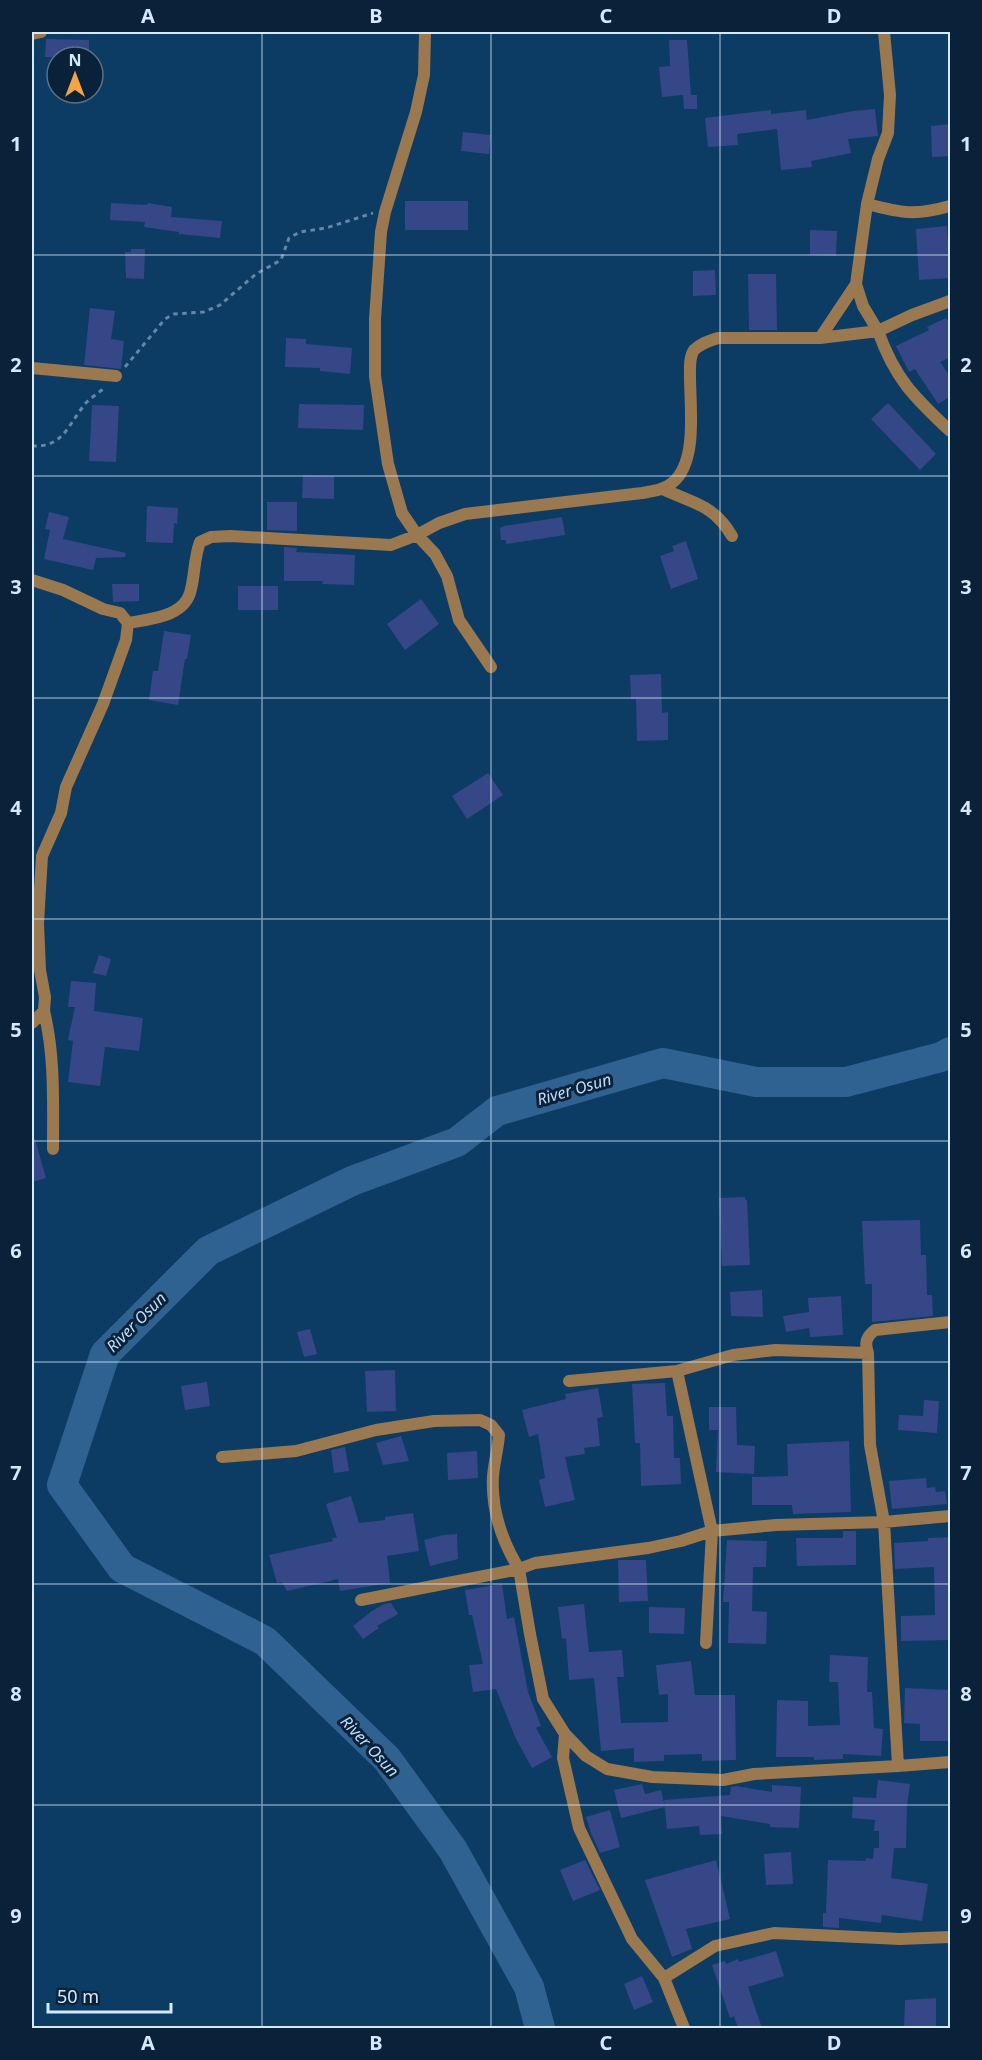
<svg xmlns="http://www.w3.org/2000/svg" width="982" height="2060" font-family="'Noto Sans',sans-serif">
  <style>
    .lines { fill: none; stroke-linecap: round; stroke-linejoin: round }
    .river { stroke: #2f6191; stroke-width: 30 }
    .building { fill: #364787 }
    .path { stroke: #6587a7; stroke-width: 3; stroke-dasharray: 4.5 4.5; stroke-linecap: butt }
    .minor { stroke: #9a7850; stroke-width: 12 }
    .grid { fill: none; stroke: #d6e8fc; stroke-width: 1.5; stroke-opacity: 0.55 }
    .labels { text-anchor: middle; stroke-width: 6; stroke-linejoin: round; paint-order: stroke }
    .water-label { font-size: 16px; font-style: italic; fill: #c1dcf9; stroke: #092239 }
    .neatline { fill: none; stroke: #d6e8fc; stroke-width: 2 }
    .grid-label { font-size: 20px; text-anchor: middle; font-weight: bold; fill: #d6e8fc }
  </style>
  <rect width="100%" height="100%" fill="#0c3b64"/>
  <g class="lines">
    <path class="river" d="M540 2028 529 1987 453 1850 387 1759 265 1641 122 1568 62 1485 105 1354 208 1251 352 1181 457 1142 497 1111 663 1063 756 1082H846L941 1057 950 1052"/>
  </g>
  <path class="building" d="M46 39 89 40V57H45Z
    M669 40H687L691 95H697V109H684L683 95 662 97 659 67 670 66Z
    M875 109 878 136 848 139 851 153 811 161 812 167 781 170 777 129 737 134 738 145 708 147 705 118 771 110V114L806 110 807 120 853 111Z
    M951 124V156L932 157 931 126Z
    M463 132 491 135 489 154 461 151Z
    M405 201H468V230H405Z
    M111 203 147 205 148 203 172 207 171 217 222 221 220 238 179 234V232L144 227 145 222 110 220Z
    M947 226 950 278 919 280 916 229Z
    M810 230 837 231 836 256 810 255Z
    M131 249H145L144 279 126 278 125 252H131Z
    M715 270 716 295 693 296V271Z
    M748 274H776L777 330H749Z
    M90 308 115 311 111 339 124 341 121 369 84 365Z
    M946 318 951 326V357L940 362 951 378V396L938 404 915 369 909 372 896 346 929 330 927 327Z
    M286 338 306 339V344L352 348 350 374 320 371V368L285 367Z
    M888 403 936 454 920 470 871 419Z
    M299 404 364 405 363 430 298 428Z
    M92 405 119 406 116 462 89 461Z
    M303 475 334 476V499L302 498Z
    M267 502H297V531L267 530Z
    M147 506 178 508 177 524 174 523 173 543 146 542Z
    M49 512 69 517 63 539 126 553 125 557 96 558 93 570 44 559 50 530 45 529Z
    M562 517 565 535 506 544V540H501L500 528 504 526Z
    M686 541 698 579 671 589 660 556 674 551 672 546Z
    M284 547 297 548 296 552 355 555 354 585 322 584 323 581H284Z
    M112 584H139V601L113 602Z
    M238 586H278V610H238Z
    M421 599 439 624 405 650 387 624Z
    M164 631 191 635 187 659H185L178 705 149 700 153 671H158Z
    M661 674 662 713 668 712V740L637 741 636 699H631L630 675Z
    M488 773 503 795 467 819 452 796Z
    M99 955 111 959 106 976 93 973Z
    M71 981 96 983 94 1011 143 1018 139 1051 105 1047 100 1086 68 1082 73 1041 68 1040 75 1007H68Z
    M32 1139H35L46 1178 32 1182Z
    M745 1197V1200H747L750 1265 722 1266 719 1198Z
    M920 1220 921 1255H926L927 1295H932L933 1316 872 1322V1284H865L862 1221Z
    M762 1290 763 1317 731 1316 730 1292Z
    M841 1296 843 1335 810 1337 809 1328 786 1332 783 1316 809 1312 808 1298Z
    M310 1329 317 1354 304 1357 297 1332Z
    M395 1370 396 1411 367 1412 365 1371Z
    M207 1382 210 1406 185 1410 181 1386Z
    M665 1383 667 1416H673L674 1458H680L681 1484 641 1486 640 1443H635L632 1384Z
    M598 1388 603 1417 597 1418 600 1446 584 1448 585 1454 565 1457 575 1500 545 1507 539 1480 545 1478 538 1434 529 1437 522 1410 566 1399 565 1394Z
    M924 1400 939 1401 937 1433 898 1430 899 1415 923 1416Z
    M709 1407H736L737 1445 755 1446 754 1474 716 1472 718 1430H709Z
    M401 1436 409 1461 383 1465 376 1443Z
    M849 1441 851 1512 793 1514 792 1505H752V1477L788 1476 787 1444Z
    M345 1447 349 1471 334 1473 331 1450Z
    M477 1451 478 1478 448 1480 447 1453Z
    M926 1478 927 1488 935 1487 936 1492 945 1491 947 1504 892 1509 889 1481Z
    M351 1496 359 1523 385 1520V1517L413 1513 419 1551 387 1556 390 1583 340 1591 338 1579 287 1591 282 1582 277 1583 269 1555 333 1541 332 1538H337L326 1504Z
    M843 1531H856V1565L797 1566 796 1538H843Z
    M457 1534 458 1559 430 1566 424 1540 443 1535Z
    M951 1537V1640L901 1641V1616L935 1615 934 1567 895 1569 894 1543 928 1541V1538Z
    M727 1540 767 1541 766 1567H753L752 1611 767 1612 766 1644 728 1643 729 1602H723Z
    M618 1560H646L648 1601 619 1602Z
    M502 1584 507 1619 514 1617 528 1692 541 1726 536 1728 552 1757 532 1768 515 1737 496 1689 473 1692 469 1665 483 1664 472 1615H469L465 1590Z
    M391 1603 398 1614 377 1626 379 1628 363 1639 353 1626 372 1611 384 1604Z
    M584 1604 589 1652 622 1650 624 1677H617L621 1723 668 1722V1694L659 1695 656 1665 691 1661 695 1695H735L736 1760 702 1761V1754L664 1755V1761L634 1762V1748L601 1751 594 1678 569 1680 566 1638 562 1639 558 1607Z
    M649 1607 685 1608 684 1634 649 1633Z
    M830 1655 868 1657 867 1692H872L874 1728 883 1729 881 1756 843 1754V1759L814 1760V1757H776L777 1700 808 1701V1726L840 1725 838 1682H829Z
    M905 1688 951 1690V1741H920V1724L904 1723Z
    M878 1780 910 1784 907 1806 906 1848H894L891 1878 928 1884 922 1921 882 1915 881 1923 839 1918V1928L823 1927V1913H826L828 1860 866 1861V1858L873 1859 874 1848H879V1831H874L875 1820 852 1818 853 1797 876 1798Z
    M642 1784 645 1794 661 1790 665 1807 621 1818 614 1790Z
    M772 1785 801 1787 799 1828 770 1827V1824L721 1816 722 1834 700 1835 699 1826 667 1829 664 1800 730 1795 731 1787 736 1786 772 1792Z
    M610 1810 620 1847 600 1853 591 1833 586 1817Z
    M791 1852 793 1884 766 1885 764 1854Z
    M585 1860 600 1890 573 1901 560 1870Z
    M716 1860 730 1919 686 1929 692 1949 672 1957 645 1880Z
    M776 1951 784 1976 748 1987 762 2028H738L734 2016 730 2018 712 1965 725 1961 726 1964 738 1959 739 1962Z
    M642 1976 653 2002 634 2010 624 1984Z
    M936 1998V2028H904L905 2000Z"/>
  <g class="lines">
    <path class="path" d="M125 367 165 319 174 314 204 312 220 305 256 274 281 260 289 238 300 232 326 228 373 213
      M32 446C62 447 66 429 82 408 87 400 96 395 103 389"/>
    <path class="minor" d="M425 32 424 75 416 112 385 212 381 232 375 319V376L388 464 402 513 417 535 435 554 447 576 459 620 491 667
      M32 34 41 32
      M867 204C902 213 914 216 950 206
      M950 301 912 315 878 331C895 379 914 397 950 431
      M820 338 856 284
      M32 368 116 376
      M663 489C694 504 713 504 732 536
      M32 580 63 590 103 609 120 613 128 623 126 640 103 704 66 787 61 813 42 856 38 923 40 970 45 997 44 1011 32 1023
      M128 623C150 619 186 617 191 589 195 573 194 558 200 542L211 537 231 536 391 545 417 535 439 523 465 514 642 493C653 491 664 490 672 483 698 463 690 407 690 377 690 369 689 357 694 350 701 343 709 341 718 338H820L878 331 863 306 856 284 867 204 878 159 888 133 890 95 884 32
      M44 1011C55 1056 53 1102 53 1149
      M569 1381 677 1371
      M222 1457 296 1451 376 1430 434 1421 480 1420 491 1425 499 1435C498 1449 494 1463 493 1476 491 1510 502 1541 519 1569L361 1600
      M950 1516 884 1522 776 1525 712 1531 681 1541 648 1548 535 1563 519 1569 530 1634 543 1699 565 1734 586 1756 607 1769 652 1777 723 1780 754 1774 898 1766 950 1762
      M706 1643 712 1531 677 1371 733 1355 775 1350 868 1353
      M565 1734 563 1758 579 1828 632 1939 664 1978 684 2028
      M898 1766 884 1522 870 1445 868 1353C864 1342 867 1336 875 1330L950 1322
      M664 1978 715 1946 774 1933 900 1939 950 1937"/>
  </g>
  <path class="grid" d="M262 32V2028M491 32V2028M720 32V2028M32 255H950M32 476H950M32 698H950M32 919H950M32 1141H950M32 1362H950M32 1584H950M32 1805H950"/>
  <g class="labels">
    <g class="water-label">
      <text transform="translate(574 1089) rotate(-16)" y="6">River Osun</text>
      <text transform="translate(136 1322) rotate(-45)" y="6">River Osun</text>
      <text transform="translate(370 1746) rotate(47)" y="6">River Osun</text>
    </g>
  </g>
  <rect width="982" height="2060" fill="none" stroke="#092239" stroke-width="66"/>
  <g transform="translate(75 75)"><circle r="28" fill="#092239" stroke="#5b7187" stroke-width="1.5"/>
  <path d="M0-4.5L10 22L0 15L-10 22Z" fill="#f2a541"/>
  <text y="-9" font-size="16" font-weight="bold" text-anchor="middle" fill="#d6e8fc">N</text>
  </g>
  <path d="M48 2003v9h123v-9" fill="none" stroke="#d6e8fc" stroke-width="3"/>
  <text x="57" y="2003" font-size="18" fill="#d6e8fc" stroke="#092239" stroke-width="4.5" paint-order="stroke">50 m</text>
  <rect x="33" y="33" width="916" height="1994" class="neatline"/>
  <g class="grid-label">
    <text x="148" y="23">A</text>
    <text x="376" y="23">B</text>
    <text x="606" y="23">C</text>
    <text x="834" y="23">D</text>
    <text x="16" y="151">1</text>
    <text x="966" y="151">1</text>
    <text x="16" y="372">2</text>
    <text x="966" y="372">2</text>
    <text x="16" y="594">3</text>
    <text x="966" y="594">3</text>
    <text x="16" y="815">4</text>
    <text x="966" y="815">4</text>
    <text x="16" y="1037">5</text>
    <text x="966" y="1037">5</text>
    <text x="16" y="1258">6</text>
    <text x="966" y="1258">6</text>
    <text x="16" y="1480">7</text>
    <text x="966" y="1480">7</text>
    <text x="16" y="1701">8</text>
    <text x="966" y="1701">8</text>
    <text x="16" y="1923">9</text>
    <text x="966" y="1923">9</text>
    <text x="148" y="2050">A</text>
    <text x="376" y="2050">B</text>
    <text x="606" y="2050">C</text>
    <text x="834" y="2050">D</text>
  </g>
</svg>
